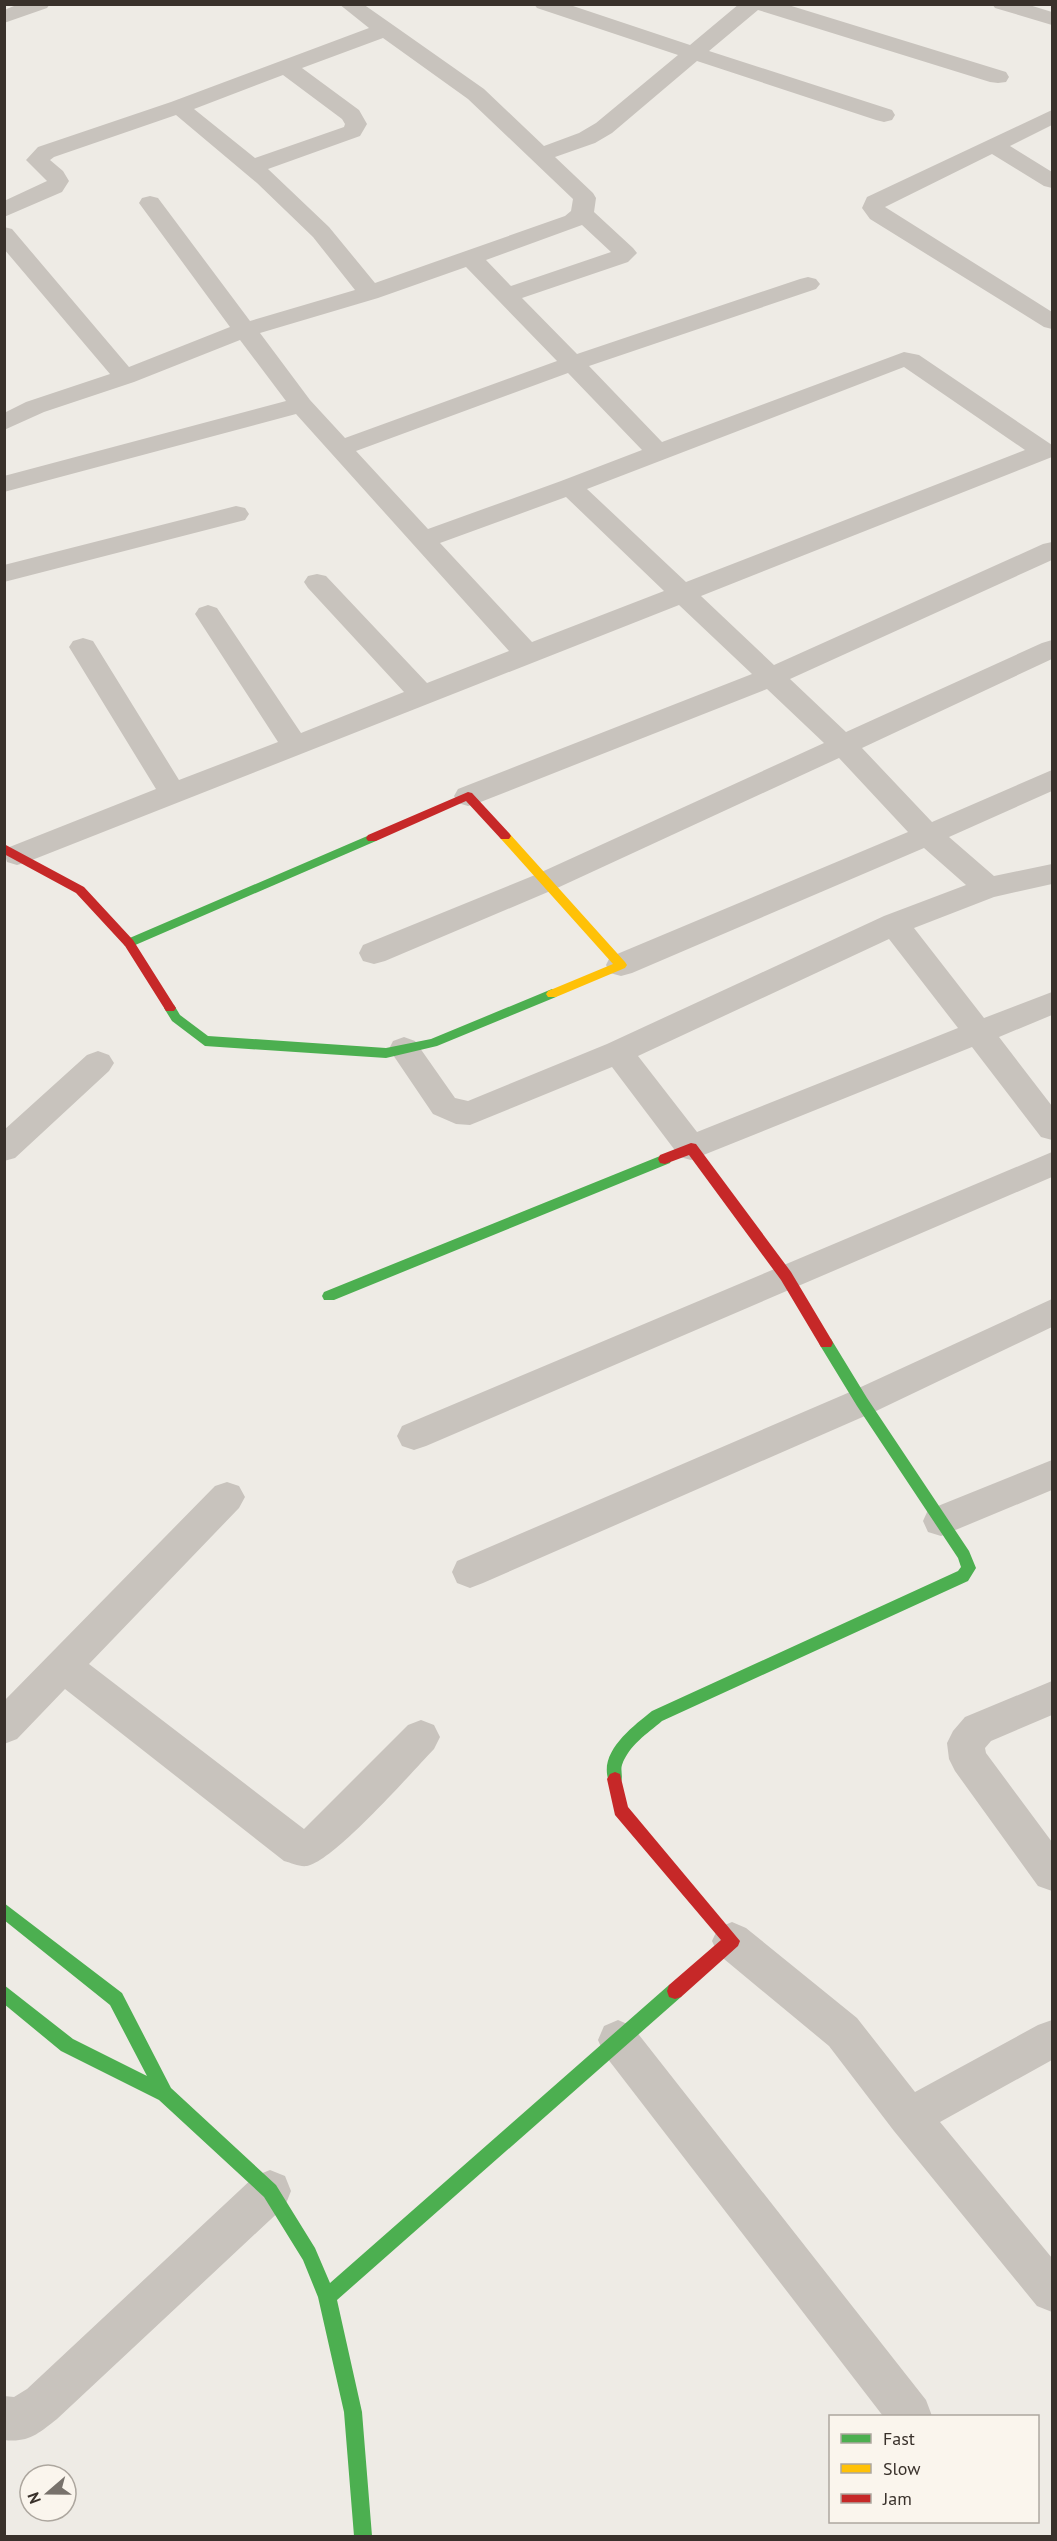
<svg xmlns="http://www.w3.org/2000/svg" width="1057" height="2541" font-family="'PT Sans',sans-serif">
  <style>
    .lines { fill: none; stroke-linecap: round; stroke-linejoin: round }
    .street { fill: #c8c3bd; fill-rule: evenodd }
    .fast { fill: #4caf50; fill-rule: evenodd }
    .slow { fill: #ffc107; fill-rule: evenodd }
    .jam { fill: #c62828; fill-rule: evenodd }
  </style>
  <rect width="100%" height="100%" fill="#eeebe5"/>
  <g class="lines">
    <path class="street" d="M19 4H50L47 8 4 23V10Z
      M339 4H363L393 25 484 89 544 146 579 133 596 123 678 55 537 8 534 4H567L690 45 739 4H785L1006 72 1009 77 1006 82 998 83 990 82 758 10 709 51 892 110 895 115 892 120 884 122 876 120 697 61 612 133 595 143 555 157 593 193 596 198 594 212 633 248 637 253 628 262 522 298 577 354 800 279 808 277 816 279 820 284 816 289 589 366 662 442 904 352 919 355 1052 445V457L701 596 774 665 1043 544 1052 542V560L790 679 846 732 1042 643 1052 640V659L862 748 932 822 1052 770V791L949 837 994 876 1052 864V884L994 897 914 928 984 1018 1052 992V1015L999 1037 1052 1106V1140L1041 1137 972 1047 691 1160 680 1157 612 1067 470 1125 456 1124 433 1114 389 1049 393 1041 404 1037 415 1041 455 1098 468 1101 607 1044 884 916 966 885 924 848 632 973 621 976 610 973 606 965 610 957 908 832 839 758 555 889 385 961 374 964 363 961 359 953 363 945 535 875 824 743 767 689 478 803 468 806 458 803 454 796 458 789 752 674 679 605 27 862 17 865 7 862 4 852 7 848 156 789 69 647 73 641 83 638 93 641 179 780 278 742 195 614 199 608 208 605 217 608 301 733 404 692 308 588 304 582 308 576 317 574 326 576 427 683 509 651 296 414 4 492V476L286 401 240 340 134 382 44 412 4 430V413L26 402 110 374 4 249V227L12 229 129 367 230 327 139 203 142 198 150 196 158 198 250 321 355 290 313 237 257 183 176 115 54 157 50 160 63 171 69 181 62 192 4 217V201L47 181 26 160 38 147 171 102 369 28ZM383 38 468 99 573 199 571 211 565 216 375 283 329 227 268 169 360 136 367 124 359 110 302 68ZM283 75 342 119 345 124 344 127 255 158 194 109ZM582 225 611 252 511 286 486 260ZM466 267 557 361 345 438 310 400 260 333 378 298ZM904 367 1025 450 686 582 587 489ZM568 373 642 450 561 481 428 529 356 451ZM566 497 664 591 532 642 440 543ZM889 939 958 1028 697 1132 638 1056Z
      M992 4H1026L1052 12V25L995 8Z
      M1052 110V125L1010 146 1052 172V188L1044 186 992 154 885 207 1052 312V329L1044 327 870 219 862 208 867 197Z
      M236 506 245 508 249 514 245 520 4 582V565Z
      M98 1051 109 1055 114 1063 109 1071 15 1158 4 1161V1130L87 1055Z
      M1052 1152V1177L426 1446 414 1450 402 1446 397 1436 402 1426Z
      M1052 1299V1327L874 1412 483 1583 470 1588 457 1583 452 1572 457 1561 850 1392Z
      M1052 1460V1490L941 1536 928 1532 923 1521 928 1510Z
      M227 1482 239 1486 245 1497 239 1508 89 1664 304 1829 408 1725 421 1720 434 1725 440 1737 434 1749C411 1773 334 1861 307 1866 299 1867 292 1863 284 1861L65 1689 17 1739 4 1744V1701L215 1486Z
      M1052 1681V1715L991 1741 985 1748 986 1753 1052 1842V1891L1038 1886 955 1771 949 1759 947 1743 953 1731 965 1717Z
      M732 1922 746 1928 857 2018 915 2092 1038 2025 1052 2020V2060L940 2122 1052 2258V2312L1037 2306 894 2131 829 2046 718 1954 712 1941 718 1928Z
      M618 2020 632 2026 926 2400 932 2416H883L604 2054 598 2040 604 2026Z
      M270 2170 285 2176 291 2191 285 2206 57 2419C39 2433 29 2443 4 2440V2396L14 2397 27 2389 255 2176Z"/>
    <path class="fast" d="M372 834 376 835 378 838 376 841 133 946H125L123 943 125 940Z
      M552 989 556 991 558 994 556 997 437 1046 386 1058 205 1046 172 1021 164 1008 170 1003 174 1005 180 1015 208 1036 386 1048 431 1039Z
      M665 1154 672 1159 670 1163 334 1300H324L322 1296 324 1292Z
      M826 1337 831 1339 867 1398 969 1551 976 1568 968 1581 662 1721C647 1734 629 1745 622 1765 620 1771 624 1777 620 1784L615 1786 610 1784C596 1754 631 1728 652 1711L958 1571 961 1567 958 1558 857 1406 821 1347 819 1343 821 1339Z
      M4 1903 122 1993 171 2088 276 2185 315 2248 330 2283 669 1985 675 1983 681 1985 683 1991 681 1997 337 2300 362 2412 372 2536H354L344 2412 318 2297 303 2260 264 2197 159 2100 61 2051 4 2004V1985L73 2039 147 2076 110 2005 4 1920Z"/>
    <path class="slow" d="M505 832 509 833 625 962 627 965 625 968 556 997H548L546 994 548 991 613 964 501 839 499 836Z"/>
    <path class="jam" d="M468 792 472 793 509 833 511 836 509 839H501L466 801 376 841H368L366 838 368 835Z
      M4 844 84 887 133 940 174 1005 176 1008 174 1011H166L125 946 76 893 4 854Z
      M691 1143 696 1144 791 1272 831 1339 833 1343 831 1347H821L781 1280 689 1155 665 1164 660 1163 658 1159 660 1155Z
      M615 1772 620 1774 628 1807 740 1941 738 1946 681 1997 675 1999 669 1997 667 1991 669 1985 721 1940 615 1815 607 1779 610 1774Z"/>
  </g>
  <rect width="1057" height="2541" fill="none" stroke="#39312b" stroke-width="12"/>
  <rect x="829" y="2415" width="210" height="108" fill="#faf5ed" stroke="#ada79f" stroke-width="1.5"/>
  <rect x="841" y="2434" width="30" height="9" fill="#4caf50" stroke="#ada79f" stroke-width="1.5"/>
  <text x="883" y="2445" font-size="18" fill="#39312b">Fast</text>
  <rect x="841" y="2464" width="30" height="9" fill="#ffc107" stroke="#ada79f" stroke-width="1.5"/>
  <text x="883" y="2475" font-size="18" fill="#39312b">Slow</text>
  <rect x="841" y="2494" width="30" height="9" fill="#c62828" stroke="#ada79f" stroke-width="1.5"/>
  <text x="883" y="2505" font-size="18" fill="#39312b">Jam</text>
  <g transform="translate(48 2493) rotate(250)"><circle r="28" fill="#faf5ed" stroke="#ada79f" stroke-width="1.5"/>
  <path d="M0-4.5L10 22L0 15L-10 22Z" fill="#78726c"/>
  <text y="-9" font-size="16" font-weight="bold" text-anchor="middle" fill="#39312b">N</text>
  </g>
</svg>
